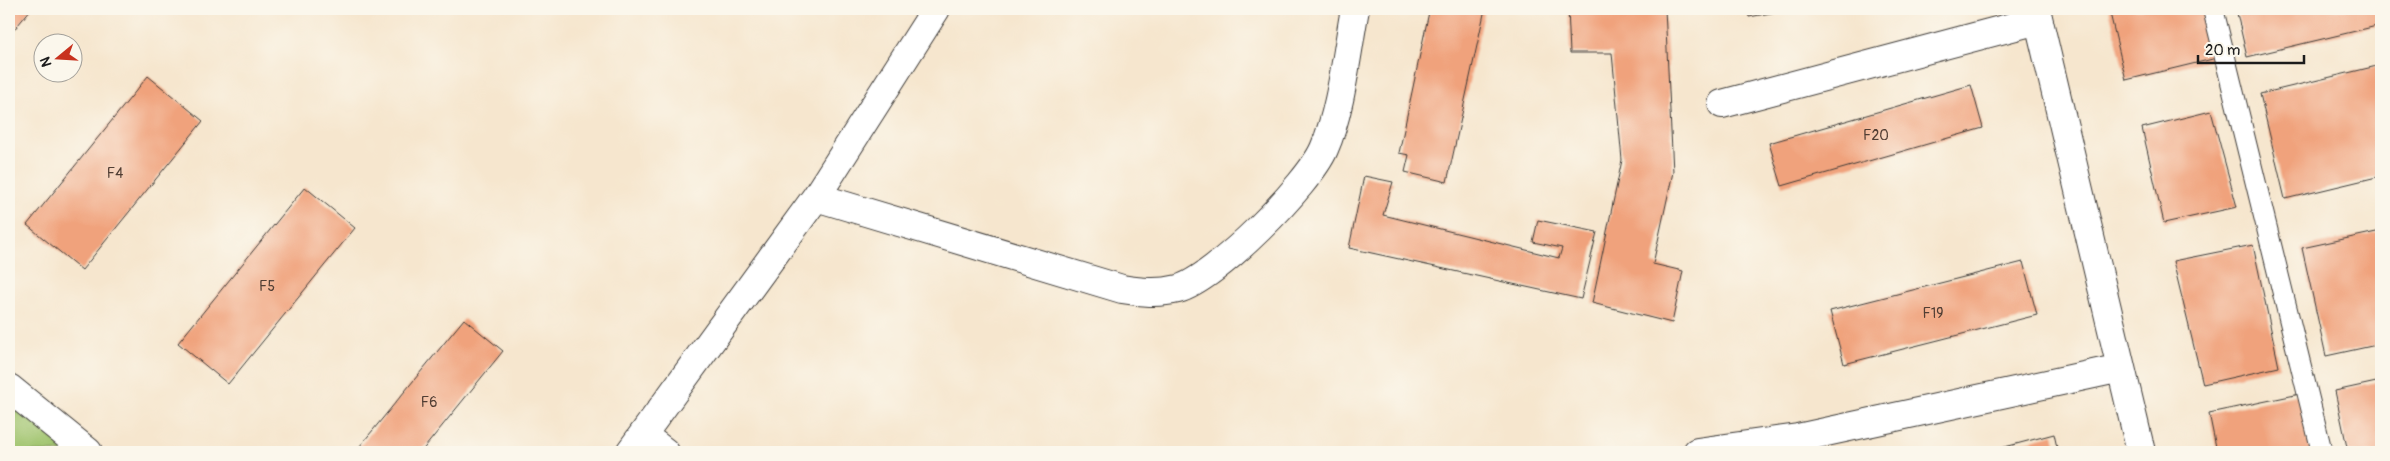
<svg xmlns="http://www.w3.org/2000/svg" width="2390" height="461" font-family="Pangolin,sans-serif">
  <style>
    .green { fill: #a0c46e; stroke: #5e7045 }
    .building { fill: #f0a27b }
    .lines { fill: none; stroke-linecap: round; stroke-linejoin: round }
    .service-casing { stroke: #3d3a37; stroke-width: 22 }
    .minor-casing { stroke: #3d3a37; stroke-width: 30 }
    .service { stroke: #fff; stroke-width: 20 }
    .minor { stroke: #fff; stroke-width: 28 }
    .labels { text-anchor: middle; stroke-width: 4.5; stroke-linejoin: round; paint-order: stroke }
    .number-label { font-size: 14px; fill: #513e34 }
  </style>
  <rect width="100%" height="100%" fill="#fbf7ec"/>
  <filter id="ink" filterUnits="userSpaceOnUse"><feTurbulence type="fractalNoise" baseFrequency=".02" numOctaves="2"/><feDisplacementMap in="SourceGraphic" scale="10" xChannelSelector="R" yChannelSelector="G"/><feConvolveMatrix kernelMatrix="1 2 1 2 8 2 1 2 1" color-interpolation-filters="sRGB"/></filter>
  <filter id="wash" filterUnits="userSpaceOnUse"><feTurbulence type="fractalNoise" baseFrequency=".0096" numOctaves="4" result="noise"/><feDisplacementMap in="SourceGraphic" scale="20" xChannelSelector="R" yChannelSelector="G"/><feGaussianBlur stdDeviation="1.12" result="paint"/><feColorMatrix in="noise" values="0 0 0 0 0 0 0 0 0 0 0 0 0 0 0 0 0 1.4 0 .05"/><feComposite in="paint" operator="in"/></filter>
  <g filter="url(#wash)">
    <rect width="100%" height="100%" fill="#f6e6ce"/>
    <path class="green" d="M9 392 81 452H9Z"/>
    <g id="blocks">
      <path class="building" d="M9 9H31L9 36Z
        M1420 9H1485L1447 182 1405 172 1409 155 1399 153 1429 12Z
        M1568 9H1665L1673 172 1653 264 1683 271 1672 323 1592 303 1622 160 1612 53H1570Z
        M1747 9H1787V10L1749 17Z
        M2109 9H2209L2221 57 2126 80Z
        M2236 9H2381V25L2247 57Z
        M2381 65V176L2285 199 2260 94Z
        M148 76 203 121 82 270 27 225Z
        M1971 85 1983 128 1782 186 1769 143Z
        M2211 111 2237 207 2164 223 2142 128Z
        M1364 176 1393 182 1383 215 1559 258 1562 248 1533 242 1538 220 1597 232 1581 299 1349 248Z
        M305 187 355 228 228 384 178 343Z
        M2381 231V344L2326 356 2302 248Z
        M2253 245 2279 367 2203 384 2173 261Z
        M2023 262 2037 315 1844 364 1830 311Z
        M464 319 503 351 421 452H355Z
        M2381 381V452H2348L2335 391Z
        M2300 394 2312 452H2217L2209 413Z
        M2054 434 2058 452H1986Z"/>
    </g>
  </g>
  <g filter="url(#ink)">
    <use href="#blocks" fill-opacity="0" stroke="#3d3a37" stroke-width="1"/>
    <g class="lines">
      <defs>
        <path id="service" d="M2213 9 2322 452"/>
        <path id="minor" d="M2036 9 2141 452
          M1722 104 2038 20
          M816 197 1122 289C1141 292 1158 294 1178 289 1215 279 1309 184 1324 149 1341 111 1347 51 1355 9
          M9 388 88 452
          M643 435 665 452
          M630 452 816 197 936 9
          M1697 452 1798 438 2121 368"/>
      </defs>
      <use href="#service" class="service-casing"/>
      <use href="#minor" class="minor-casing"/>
      <use href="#service" class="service"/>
      <use href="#minor" class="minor"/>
    </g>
  </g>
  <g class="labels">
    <g class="number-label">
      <text x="1876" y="140">F20</text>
      <text x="115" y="178">F4</text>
      <text x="267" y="291">F5</text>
      <text x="1933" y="318">F19</text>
      <text x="429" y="407">F6</text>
    </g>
  </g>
  <rect width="2390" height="461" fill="none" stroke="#fbf7ec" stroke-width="30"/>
  <g transform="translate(58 58) rotate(252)"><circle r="24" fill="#fbf7ec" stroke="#a29f99"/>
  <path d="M0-4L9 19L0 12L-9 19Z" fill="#c8321e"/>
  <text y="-8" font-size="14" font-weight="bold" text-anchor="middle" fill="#1c1c1c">N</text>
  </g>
  <path d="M2198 55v8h106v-8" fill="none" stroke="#1c1c1c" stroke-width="2.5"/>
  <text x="2205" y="55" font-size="15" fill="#1c1c1c" stroke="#fbf7ec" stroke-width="4" paint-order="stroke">20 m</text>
</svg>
